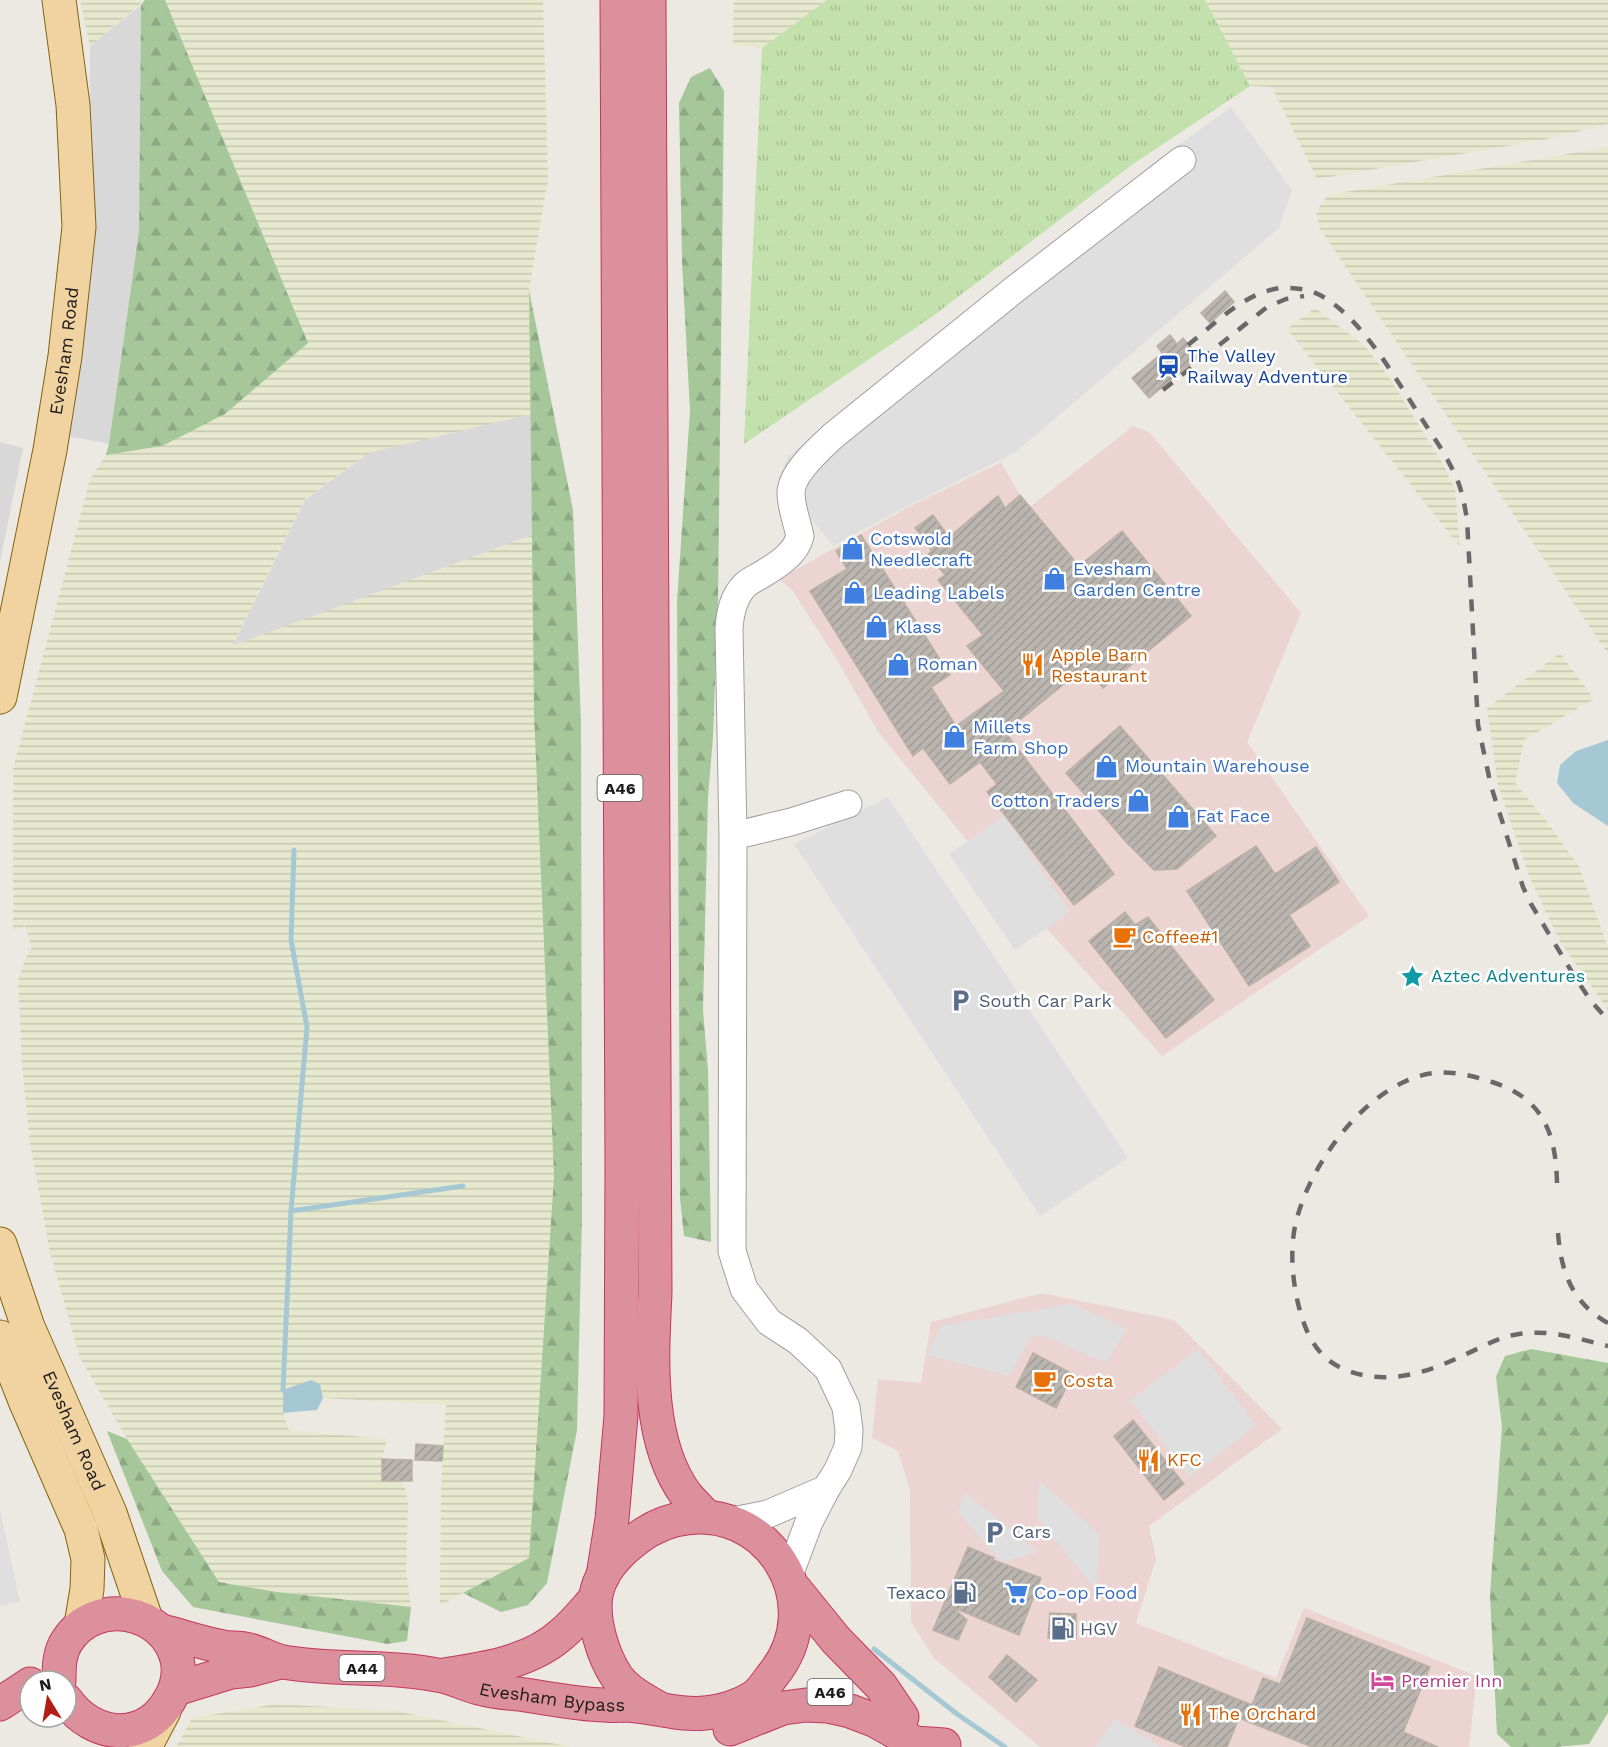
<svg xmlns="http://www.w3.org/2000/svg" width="1608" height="1747" font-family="'Work Sans',sans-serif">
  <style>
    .residential { fill: #d9d8d8 }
    .commercial { fill: #ebd4d2 }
    .farmland { fill: url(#farmland-rules) }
    .grass { fill: url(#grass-tufts) }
    .forest { fill: url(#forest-firs) }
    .parking { fill: #dfdfdf }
    .water { fill: #a6c8d5 }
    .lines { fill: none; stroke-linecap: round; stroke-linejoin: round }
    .stream { stroke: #a6c8d5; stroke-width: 5 }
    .building { fill: url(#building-hatch); stroke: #bbb0a6; stroke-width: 1.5 }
    .minor-casing { stroke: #9f9f9f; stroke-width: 29 }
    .major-casing { stroke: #83630f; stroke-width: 35 }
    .highway-casing { stroke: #c3365f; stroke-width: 35 }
    .minor { stroke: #fff; stroke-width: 27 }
    .major { stroke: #f1d3a1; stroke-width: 33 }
    .highway { stroke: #dc909b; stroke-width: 33 }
    .rail { stroke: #696969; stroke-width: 4.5; stroke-dasharray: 12 12; stroke-linecap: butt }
    .labels { text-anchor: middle; stroke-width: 5; stroke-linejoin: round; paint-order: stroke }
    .shield { fill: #fff; stroke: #5f5f5f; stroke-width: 1.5 }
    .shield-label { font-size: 16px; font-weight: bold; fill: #1b1b1b }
    .street-label { font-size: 18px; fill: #1b1b1b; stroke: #fff }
    .transit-label { font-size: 18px; fill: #164399; stroke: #fff; text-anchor: start }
    .shop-label { font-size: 18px; fill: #366cbe; stroke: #fff; text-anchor: start }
    .food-label { font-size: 18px; fill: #c56008; stroke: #fff; text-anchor: start }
    .culture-label { font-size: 18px; fill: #0d838f; stroke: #fff; text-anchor: start }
    .service-label { font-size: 18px; fill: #4e5e75; stroke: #fff; text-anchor: start }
    .hotel-label { font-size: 18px; fill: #b23c85; stroke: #fff; text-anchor: start }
  </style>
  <defs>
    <pattern id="farmland-rules" width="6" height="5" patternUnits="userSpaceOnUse" patternTransform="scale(1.5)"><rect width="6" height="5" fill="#e6e9ce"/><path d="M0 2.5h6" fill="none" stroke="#c5c7b0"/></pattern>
    <pattern id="grass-tufts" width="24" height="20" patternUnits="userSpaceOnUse" patternTransform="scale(1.5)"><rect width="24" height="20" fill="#c3e1ac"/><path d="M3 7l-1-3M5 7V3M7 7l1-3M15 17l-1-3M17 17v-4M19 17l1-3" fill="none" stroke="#a7c093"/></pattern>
    <pattern id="forest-firs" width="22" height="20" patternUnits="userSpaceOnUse" patternTransform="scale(1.5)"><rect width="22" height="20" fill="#a5c79a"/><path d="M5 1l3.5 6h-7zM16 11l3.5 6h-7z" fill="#8daa84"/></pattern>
    <pattern id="building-hatch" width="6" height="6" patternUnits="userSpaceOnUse" patternTransform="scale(1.5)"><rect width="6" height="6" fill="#bbb5af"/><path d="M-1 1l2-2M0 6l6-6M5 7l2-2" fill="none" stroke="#a09b96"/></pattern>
  </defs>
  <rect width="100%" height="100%" fill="#ece9e2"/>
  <path class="residential" d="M141 5 139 231 109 444 67 436 89 223 90 46Z
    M531 414 532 535 232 647 305 500 373 450Z
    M0 442 23 448 0 562Z"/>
  <path class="commercial" d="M1133 426 1149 432 1301 613 1247 742 1369 916 1162 1056 964 837 879 733 837 660 792 590 779 579 907 508 1001 462 1020 495 1030 507Z
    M1042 1293 1174 1320 1282 1429 1149 1526 1156 1559 1136 1623 1276 1678 1304 1608 1477 1676 1469 1747H1040L934 1658 911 1622 910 1490 898 1451 872 1438 878 1379 921 1383 931 1322Z"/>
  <path class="farmland" d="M80 0H145L90 46Z
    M165 0H543L548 179 529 290 531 414 369 453 305 499 232 646 532 535 534 714 554 1176 529 1558 440 1605 441 1487 446 1405 323 1398 320 1384 283 1413 289 1430 387 1439 382 1459V1481H403L408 1500 406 1572 411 1607 277 1592 219 1582 127 1439 80 1358 50 1253 30 1143 22 1065 18 981 25 959 32 947 25 926 13 931V769L90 479 106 455 162 446 308 343Z
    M734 0H827L762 48 733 45Z
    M1205 0H1608V124L1547 139 1317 179 1272 87 1250 86Z
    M1608 147V654L1320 229 1316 212 1328 195Z
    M1315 308 1365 346 1389 377 1443 464 1455 489 1460 547 1287 329Z
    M1560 653 1594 699 1524 740 1515 783 1548 823 1579 867 1608 948V1010L1559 940 1529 876 1498 785 1487 708Z
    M276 1704 396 1711 571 1747H176L192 1718Z"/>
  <path class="grass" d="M827 0H1205L1250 86 1133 164 933 316 744 444 762 48Z"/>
  <path class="forest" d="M145 0H165L308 343 225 414 162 446 106 455 109 444 139 231 141 5Z
    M710 68 724 91 718 601 713 737 708 797 703 1010 708 1070 711 1242 684 1236 680 1198 677 601 690 411 682 261 679 103 691 77Z
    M529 290 573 510 581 724 582 1216 577 1430 547 1583 528 1605 501 1612 463 1593 529 1558 554 1176 534 714Z
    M1531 1349 1608 1363V1713L1589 1744 1556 1747H1511L1497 1734 1490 1595 1502 1427 1496 1377 1505 1356Z
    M107 1431 127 1439 219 1582 277 1592 411 1607 407 1641 387 1644 193 1607 162 1571Z"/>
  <path class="parking" d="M1231 107 1292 190 1279 228 1016 452 900 510 833 546 779 478 788 457 927 341 933 348 1151 165Z
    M888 797 1128 1158 1040 1216 794 844Z
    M1004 816 1070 912 1015 950 949 854Z
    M1073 1304 1127 1329 1106 1363 1043 1336 1031 1337 1009 1376 927 1355 941 1326Z
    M1198 1349 1256 1425 1189 1477 1130 1400Z
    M1039 1480 1100 1535 1096 1590 1037 1518Z
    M965 1493 1038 1552 1001 1562 958 1512Z
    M0 1509 20 1602 0 1606Z
    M1115 1719 1161 1747H1095Z"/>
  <path class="water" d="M1608 740V826L1573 803 1557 783 1560 765 1576 751Z
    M311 1380 320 1384 323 1398 317 1410 283 1413V1390Z"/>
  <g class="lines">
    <path class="stream" d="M291 1211 463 1186
      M283 1390 291 1211 307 1027 291 940 294 850
      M874 1649 957 1714 1005 1747"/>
  </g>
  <path class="building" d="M1225 291 1234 302 1210 323 1201 313Z
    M1170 335 1177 344 1183 338 1199 357 1149 398 1132 378 1162 353 1157 346Z
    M1020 495 1079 566 1122 531 1191 616 1103 688 1085 667 1005 732 1114 874 1074 905 987 792 997 784 980 762 950 784 923 748 913 756 810 591 847 569 836 551 861 535 950 675 931 687 956 726 1004 691 967 646 983 635 938 580 945 575 928 554 932 551 915 528 933 515 949 537 998 496 1005 508Z
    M1120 726 1216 836 1177 869 1154 870 1127 843 1066 773Z
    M1256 846 1275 874 1316 847 1339 882 1289 915 1310 946 1249 986 1187 891Z
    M1125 912 1135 925 1148 917 1214 1000 1166 1038 1089 941Z
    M1033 1353 1073 1374 1056 1408 1016 1387Z
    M1133 1420 1184 1484 1164 1500 1114 1436Z
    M416 1444 443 1446 442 1461 415 1460Z
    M382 1459 412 1460V1481H382Z
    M968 1547 994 1558 993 1560 1041 1578 1019 1635 952 1607 967 1620 958 1640 933 1630Z
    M1050 1613 1076 1614V1639L1048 1638Z
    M1307 1618 1430 1667 1403 1732 1438 1747H1312L1239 1718 1227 1747H1186L1135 1726 1159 1667 1252 1705 1263 1678 1280 1684Z
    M1007 1655 1037 1680 1016 1702 989 1677Z"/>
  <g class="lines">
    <defs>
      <path id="minor" d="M733 836 791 822 848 804
        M733 1521 768 1514 826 1489
        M788 1578 809 1522 826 1489 838 1470 848 1447 849 1430 846 1407 828 1369 798 1341 769 1322 744 1289 732 1251 733 836 729 629C730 613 733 597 745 585 749 581 756 578 761 575 776 566 796 554 800 536 797 522 791 507 791 493 791 473 820 448 834 435L1015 289 1182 160"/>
      <g id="major">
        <path id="s1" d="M0 697 50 450 65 356 79 227 73 105 59 0"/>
        <path id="s2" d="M0 1244 28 1327 110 1513 146 1619"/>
        <path d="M0 1337 26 1403 81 1529 88 1559 87 1589 81 1625"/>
        <path d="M145 1747 164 1711"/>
      </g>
      <g id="highway">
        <path d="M649 0 655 1293C652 1356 646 1442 687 1496 693 1503 700 1510 706 1516"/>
        <path d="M603 1576 612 1519 621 1416 622 1163 617 0"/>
        <path d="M793 1587 836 1640 881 1686 902 1717"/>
        <path id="s3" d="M162 1631C182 1636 202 1643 223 1647 230 1648 238 1648 245 1649 258 1651 270 1659 283 1662 333 1671 392 1665 442 1676 455 1679 467 1685 479 1688 492 1692 506 1693 519 1694 547 1698 575 1704 604 1705 611 1706 619 1705 626 1705 653 1706 678 1716 705 1713 721 1712 740 1706 754 1697 761 1692 767 1683 772 1676 832 1604 768 1498 675 1520 643 1528 602 1561 596 1595 592 1621 603 1656 617 1677 628 1692 646 1701 662 1710"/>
        <path d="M444 1675C484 1669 532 1662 563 1633 575 1623 585 1610 595 1599"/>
        <path d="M59 1681C59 1667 59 1653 67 1641 95 1597 164 1609 177 1659 180 1673 177 1687 170 1699 146 1743 93 1739 66 1700"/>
        <path d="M176 1689 231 1672 250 1670 280 1662"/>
        <path d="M0 1704 30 1684"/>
        <path d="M730 1729 783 1708 806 1705 827 1706 850 1711 874 1720 915 1743 944 1745"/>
      </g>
    </defs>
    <use href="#minor" class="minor-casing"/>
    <use href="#major" class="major-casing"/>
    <use href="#highway" class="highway-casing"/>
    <use href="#minor" class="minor"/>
    <use href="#major" class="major"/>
    <use href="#highway" class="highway"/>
    <path class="rail" d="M1188 345C1216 323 1245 292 1281 288 1296 287 1313 290 1325 298 1364 322 1395 378 1420 416 1432 435 1446 454 1455 475 1462 489 1464 503 1467 519L1478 725 1491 786 1523 887 1531 904 1573 974 1591 1001 1608 1020
      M1163 390 1267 307 1286 299 1304 296
      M1557 1183C1556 1133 1543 1098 1492 1082 1474 1076 1454 1071 1434 1073 1369 1081 1310 1163 1296 1222 1290 1246 1292 1275 1297 1299 1304 1330 1315 1358 1346 1370 1386 1386 1427 1373 1464 1355 1482 1347 1499 1337 1519 1334 1549 1329 1579 1339 1608 1346
      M1558 1233C1561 1272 1572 1303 1608 1323"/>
  </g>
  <defs>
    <symbol id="station-bare" viewBox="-9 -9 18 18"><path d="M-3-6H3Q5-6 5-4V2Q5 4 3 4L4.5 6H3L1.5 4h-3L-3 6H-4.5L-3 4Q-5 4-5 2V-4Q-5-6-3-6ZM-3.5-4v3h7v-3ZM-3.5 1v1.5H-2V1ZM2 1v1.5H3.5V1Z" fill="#1a4fb4" stroke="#fff" stroke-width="2.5" paint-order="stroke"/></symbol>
    <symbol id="shop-bare" viewBox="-9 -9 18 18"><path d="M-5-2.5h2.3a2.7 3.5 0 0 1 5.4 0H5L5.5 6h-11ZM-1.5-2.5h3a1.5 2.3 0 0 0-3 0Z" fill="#3f7fe0" stroke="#fff" stroke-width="2.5" paint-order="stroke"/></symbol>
    <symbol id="restaurant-bare" viewBox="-9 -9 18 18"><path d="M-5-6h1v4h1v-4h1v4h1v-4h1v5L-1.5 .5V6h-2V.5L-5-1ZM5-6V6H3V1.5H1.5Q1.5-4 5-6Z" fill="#e8710a" stroke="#fff" stroke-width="2.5" paint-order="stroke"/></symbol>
    <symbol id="cafe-bare" viewBox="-9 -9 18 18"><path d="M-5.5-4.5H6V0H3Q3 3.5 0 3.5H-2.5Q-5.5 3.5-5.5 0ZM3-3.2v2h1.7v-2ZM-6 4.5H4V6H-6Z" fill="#e8710a" stroke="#fff" stroke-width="2.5" paint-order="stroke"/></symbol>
    <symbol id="sight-bare" viewBox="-9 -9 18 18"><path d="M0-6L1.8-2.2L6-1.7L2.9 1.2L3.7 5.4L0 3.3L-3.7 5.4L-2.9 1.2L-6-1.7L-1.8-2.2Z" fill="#0f9aa8" stroke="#fff" stroke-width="2.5" paint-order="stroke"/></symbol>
    <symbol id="parking-bare" viewBox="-9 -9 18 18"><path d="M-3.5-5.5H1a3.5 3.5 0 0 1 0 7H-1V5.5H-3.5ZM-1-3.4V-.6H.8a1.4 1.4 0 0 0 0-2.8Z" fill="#5c6f8a" stroke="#fff" stroke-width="2.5" paint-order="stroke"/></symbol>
    <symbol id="fuel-bare" viewBox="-9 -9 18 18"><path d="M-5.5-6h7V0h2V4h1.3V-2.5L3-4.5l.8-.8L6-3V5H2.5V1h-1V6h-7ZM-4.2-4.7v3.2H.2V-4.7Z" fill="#5c6f8a" stroke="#fff" stroke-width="2.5" paint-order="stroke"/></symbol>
    <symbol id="supermarket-bare" viewBox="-9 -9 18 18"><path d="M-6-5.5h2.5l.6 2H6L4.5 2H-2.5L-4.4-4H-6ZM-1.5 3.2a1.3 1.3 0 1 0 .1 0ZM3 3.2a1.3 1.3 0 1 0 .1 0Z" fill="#3f7fe0" stroke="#fff" stroke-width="2.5" paint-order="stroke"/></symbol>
    <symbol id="hotel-bare" viewBox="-9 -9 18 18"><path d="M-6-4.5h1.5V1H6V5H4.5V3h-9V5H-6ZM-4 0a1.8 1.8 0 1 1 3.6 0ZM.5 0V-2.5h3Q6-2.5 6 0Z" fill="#d1479c" stroke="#fff" stroke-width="2.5" paint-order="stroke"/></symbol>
  </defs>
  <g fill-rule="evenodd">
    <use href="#station-bare" x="1152" y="350" width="33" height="33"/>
    <use href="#shop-bare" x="836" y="532" width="33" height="33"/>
    <use href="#shop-bare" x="1038" y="562" width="33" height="33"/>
    <use href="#shop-bare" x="838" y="576" width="33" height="33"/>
    <use href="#shop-bare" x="860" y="610" width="33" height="33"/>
    <use href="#shop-bare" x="882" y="648" width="33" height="33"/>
    <use href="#restaurant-bare" x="1016" y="648" width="33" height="33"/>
    <use href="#shop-bare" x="938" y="720" width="33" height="33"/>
    <use href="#shop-bare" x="1090" y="750" width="33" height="33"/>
    <use href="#shop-bare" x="1122" y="784" width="33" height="33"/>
    <use href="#shop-bare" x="1162" y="800" width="33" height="33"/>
    <use href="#cafe-bare" x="1108" y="920" width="33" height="33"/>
    <use href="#sight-bare" x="1396" y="960" width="33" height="33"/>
    <use href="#parking-bare" x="944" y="984" width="33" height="33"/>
    <use href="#cafe-bare" x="1028" y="1364" width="33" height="33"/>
    <use href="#restaurant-bare" x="1132" y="1444" width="33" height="33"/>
    <use href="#parking-bare" x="978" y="1516" width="33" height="33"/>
    <use href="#fuel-bare" x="948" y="1576" width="33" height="33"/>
    <use href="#supermarket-bare" x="1000" y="1576" width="33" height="33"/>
    <use href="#fuel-bare" x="1046" y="1612" width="33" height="33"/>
    <use href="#hotel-bare" x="1366" y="1664" width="33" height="33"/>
    <use href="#restaurant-bare" x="1174" y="1698" width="33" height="33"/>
  </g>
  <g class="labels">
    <g class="shield">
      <rect x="597.5" y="775" width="45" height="26" rx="4.5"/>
      <rect x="339.5" y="1655" width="45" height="26" rx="4.5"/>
      <rect x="807.5" y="1679" width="45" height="26" rx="4.5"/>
    </g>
    <g class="shield-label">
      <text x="620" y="794">A46</text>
      <text x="362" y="1674">A44</text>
      <text x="830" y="1698">A46</text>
    </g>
    <g class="street-label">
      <text dy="6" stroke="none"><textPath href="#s1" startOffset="352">Evesham Road</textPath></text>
      <text dy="6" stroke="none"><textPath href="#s2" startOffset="201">Evesham Road</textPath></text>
      <text dy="6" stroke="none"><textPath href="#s3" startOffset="398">Evesham Bypass</textPath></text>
    </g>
    <g class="transit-label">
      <text x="1187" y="362">The Valley<tspan x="1187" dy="21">Railway Adventure</tspan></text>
    </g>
    <g class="shop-label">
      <text x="870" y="545">Cotswold<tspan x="870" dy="21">Needlecraft</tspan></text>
      <text x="1073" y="575">Evesham<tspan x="1073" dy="21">Garden Centre</tspan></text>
      <text x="873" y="599">Leading Labels</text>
      <text x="895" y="633">Klass</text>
      <text x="917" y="670">Roman</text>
      <text x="973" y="733">Millets<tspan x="973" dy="21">Farm Shop</tspan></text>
      <text x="1125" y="772">Mountain Warehouse</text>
      <text x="1120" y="807" text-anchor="end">Cotton Traders</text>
      <text x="1196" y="822">Fat Face</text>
      <text x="1034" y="1599">Co-op Food</text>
    </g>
    <g class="food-label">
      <text x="1051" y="661">Apple Barn<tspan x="1051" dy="21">Restaurant</tspan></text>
      <text x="1142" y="943">Coffee#1</text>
      <text x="1063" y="1387">Costa</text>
      <text x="1167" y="1466">KFC</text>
      <text x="1208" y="1720">The Orchard</text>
    </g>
    <g class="culture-label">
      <text x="1431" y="982">Aztec Adventures</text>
    </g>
    <g class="service-label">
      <text x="979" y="1007">South Car Park</text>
      <text x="1012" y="1538">Cars</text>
      <text x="946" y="1599" text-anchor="end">Texaco</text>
      <text x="1080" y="1635">HGV</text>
    </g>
    <g class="hotel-label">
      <text x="1401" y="1687">Premier Inn</text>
    </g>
  </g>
  <g transform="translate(48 1699) rotate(349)"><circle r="28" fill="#ffffff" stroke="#a4a4a4" stroke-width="1.5"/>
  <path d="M0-4.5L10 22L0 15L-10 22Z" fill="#b21d15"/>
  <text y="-9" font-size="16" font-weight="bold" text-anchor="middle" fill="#1b1b1b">N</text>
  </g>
</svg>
